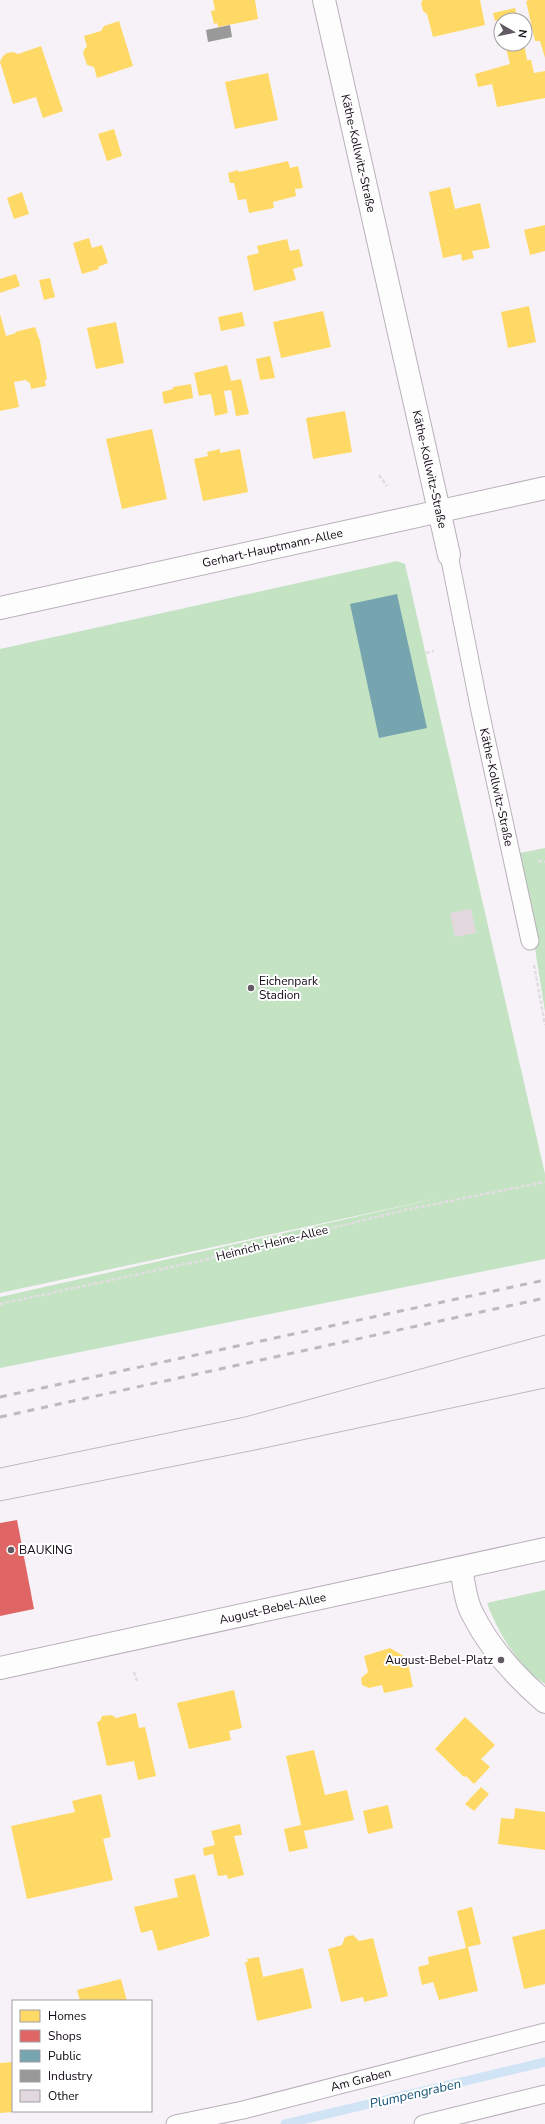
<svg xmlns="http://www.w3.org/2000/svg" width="545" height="2124" font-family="'Nunito Sans',sans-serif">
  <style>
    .green { fill: #c4e3c3 }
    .homes { fill: #ffd966 }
    .shops { fill: #e06666 }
    .public { fill: #76a5af }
    .industry { fill: #999 }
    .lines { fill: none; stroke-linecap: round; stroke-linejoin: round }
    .stream { stroke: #d0e4f5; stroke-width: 9 }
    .building { fill: #e2d8de }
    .service-casing { stroke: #b8b1b9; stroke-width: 19 }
    .minor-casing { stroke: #b8b1b9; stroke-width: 24 }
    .path { stroke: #e0dee0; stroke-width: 2.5; stroke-dasharray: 4 2; stroke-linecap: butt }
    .service { stroke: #fefdfe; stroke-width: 17 }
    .minor { stroke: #fefdfe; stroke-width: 22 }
    .tram { stroke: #bcbbbc; stroke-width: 1 }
    .rail { stroke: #bcbbbc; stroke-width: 3; stroke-dasharray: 7 7; stroke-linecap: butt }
    .poi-dot { fill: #625b63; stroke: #fff; stroke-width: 1.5 }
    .labels { text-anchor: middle; stroke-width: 4; stroke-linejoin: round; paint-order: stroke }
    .street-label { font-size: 12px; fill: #110913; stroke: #fff }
    .poi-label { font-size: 12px; fill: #110913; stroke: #fff; text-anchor: start }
    .water-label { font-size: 13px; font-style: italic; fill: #135275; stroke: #fff }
  </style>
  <rect width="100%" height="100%" fill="#f7f2f8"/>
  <path class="green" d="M397 561 405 564 545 1174V1259L0 1368V1297L444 1197 0 1293V649Z
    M545 848V1012L520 853Z
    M545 1590V1684C518 1666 498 1633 487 1603Z"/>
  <path class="homes" d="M213 0H255L258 19 218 27 217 23 214 24 211 11 215 10Z
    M423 0H480L485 25 433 37 427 14 423 11 421 3Z
    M530 0H545V58L540 41H535L526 1Z
    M515 8 517 17 495 21 493 13Z
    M119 21 133 66 97 78 94 67 87 65 83 53 85 48 87 47 84 36 101 31 104 26Z
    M524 44 527 60H531L534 73 545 71V98L497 107 492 84 478 87 475 74 510 64 506 48Z
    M41 46 63 111 43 118 36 97 13 104 0 62 3 56 7 53 13 52 18 54Z
    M268 73 278 120 235 129 225 82Z
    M114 129 122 156 107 161 98 134Z
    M288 161 290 168 298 166 303 188 295 189 296 196 273 202 274 208 249 213 246 199 238 200 234 183H230L228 173 238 170 239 172Z
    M450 187 455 209 480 203 490 248 472 251 474 258 462 261 461 254 443 258 429 192Z
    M22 192 29 214 14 219 7 198Z
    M545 225V251L530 255 524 230Z
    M89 238 92 248 102 245 108 263 98 267 99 269 82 274 73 243Z
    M287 239 290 251 299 249 303 266 293 269 296 280 254 291 247 256 259 253 257 246Z
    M16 274 20 286 0 293V279Z
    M50 278 55 297 44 300 39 280Z
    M529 306 536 342 508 348 501 312Z
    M323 311 331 347 281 358 273 322Z
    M242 312 245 326 221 331 218 317Z
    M0 314 6 336 16 333 15 332 35 327 40 341 47 379 45 380 46 386 31 389 30 383 25 380 14 382 19 407 0 411Z
    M116 322 124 363 96 369 87 328Z
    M270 356 275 378 260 380 256 359Z
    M227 365 231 381 241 379 249 414 236 416 231 390 224 391 228 413 215 416 211 394 199 396 194 373Z
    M191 384 193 398 164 404 162 392 173 389V387Z
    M345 411 352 452 313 459 306 418Z
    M152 429 167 499 122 509 106 439Z
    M220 449V453L240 449 248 492 203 501 194 459 208 456 207 452Z
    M390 1648 407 1658 413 1687 384 1693 382 1685 369 1688 362 1685 361 1678 368 1672 364 1656Z
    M234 1690 242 1728 229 1731 231 1740 189 1749 177 1703Z
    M136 1713 139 1728 145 1727 156 1776 138 1780 134 1761 107 1766 97 1722 100 1721 102 1716 112 1715 116 1718Z
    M465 1717 495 1745 481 1759 490 1767 474 1784 466 1776 464 1777 435 1749Z
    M314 1750 325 1795 347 1790 354 1820 304 1831 308 1848 289 1852 284 1829 301 1825 286 1756Z
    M481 1787 489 1794 474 1811 465 1804Z
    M101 1794 111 1837 103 1839 113 1880 27 1899 11 1826 75 1812 72 1801Z
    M388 1805 393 1828 368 1834 363 1811Z
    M515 1808 545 1812V1850L498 1844 501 1818 514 1819Z
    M240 1824 242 1835 234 1836 244 1875 228 1879 227 1875 218 1876 213 1854 204 1856 203 1848 215 1845 211 1831Z
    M195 1874 210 1936 158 1951 152 1930 141 1933 134 1907 178 1897 174 1879Z
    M472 1907 481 1944 468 1947 478 1991 439 2000 433 1982 422 1985 418 1967 429 1964 428 1957 466 1948 457 1911Z
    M545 1929V1984L524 1989 512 1937Z
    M353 1935 359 1941 373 1938 388 1996 364 2002 363 1997 341 2002 328 1949 342 1945 345 1937Z
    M259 1957 263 1977 303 1968 312 2008 257 2021 245 1962H248L247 1959Z
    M121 1979 127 2001H80L77 1990Z
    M13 2062V2112L0 2113V2063Z"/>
  <path class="shops" d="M17 1520 34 1609 0 1616V1523Z"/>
  <path class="public" d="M397 594 427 728 379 738 350 604Z"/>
  <path class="industry" d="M230 25 232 37 208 42 206 30Z"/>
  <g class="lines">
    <path class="stream" d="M285 2124 545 2062"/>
  </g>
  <path class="building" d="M471 909 476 933 455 937 450 913Z"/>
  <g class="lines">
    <defs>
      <g id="service">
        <path id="s1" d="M449 555 480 711 530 941"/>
        <path id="s2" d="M175 2124 243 2110 545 2032"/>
        <path d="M423 2124 545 2094"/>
      </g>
      <g id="minor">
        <path id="s3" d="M324 0 449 555"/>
        <path id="s4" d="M0 608 545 488"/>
        <path d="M461 1568C464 1583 465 1601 473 1615 490 1649 516 1677 545 1702"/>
        <path id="s5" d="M0 1668 545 1549"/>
      </g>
    </defs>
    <use href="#service" class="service-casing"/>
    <use href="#minor" class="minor-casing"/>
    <path class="path" d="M379 475 387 486
      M426 653 434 651
      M538 861 545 862
      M534 965 545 1025
      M0 1304 204 1260 405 1210 545 1182
      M134 1672 137 1681"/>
    <use href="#service" class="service"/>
    <use href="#minor" class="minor"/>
    <path class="tram" d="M0 1468 245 1417 545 1335
      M0 1501 255 1450 545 1388"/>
    <path class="rail" d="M0 1397 545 1280
      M0 1417 545 1298"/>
  </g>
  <g class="poi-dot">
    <circle cx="251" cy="988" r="4"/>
    <circle cx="11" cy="1550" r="4"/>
    <circle cx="501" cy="1660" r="4"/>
  </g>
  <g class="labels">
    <g class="street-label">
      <text dy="4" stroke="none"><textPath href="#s3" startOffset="157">Käthe-Kollwitz-Straße</textPath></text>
      <text dy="4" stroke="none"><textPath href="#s3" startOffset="481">Käthe-Kollwitz-Straße</textPath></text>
      <text dy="4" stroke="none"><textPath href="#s4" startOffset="279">Gerhart-Hauptmann-Allee</textPath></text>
      <text dy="4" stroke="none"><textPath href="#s1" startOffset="237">Käthe-Kollwitz-Straße</textPath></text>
      <text transform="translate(272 1243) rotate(-14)" y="4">Heinrich-Heine-Allee</text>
      <text dy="4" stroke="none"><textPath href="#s5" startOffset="279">August-Bebel-Allee</textPath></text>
      <text dy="4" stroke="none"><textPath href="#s2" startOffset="191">Am Graben</textPath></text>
    </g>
    <g class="poi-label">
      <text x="259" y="985">Eichenpark<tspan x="259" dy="14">Stadion</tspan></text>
      <text x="19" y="1554">BAUKING</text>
      <text x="493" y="1664" text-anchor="end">August-Bebel-Platz</text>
    </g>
    <g class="water-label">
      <text transform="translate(415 2093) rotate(-13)" y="5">Plumpengraben</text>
    </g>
  </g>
  <rect x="12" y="2000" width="140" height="112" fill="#ffffff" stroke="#a09da1"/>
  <rect x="20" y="2010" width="20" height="12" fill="#ffd966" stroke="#a09da1"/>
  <text x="48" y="2020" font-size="12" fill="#110913">Homes</text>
  <rect x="20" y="2030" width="20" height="12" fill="#e06666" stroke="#a09da1"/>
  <text x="48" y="2040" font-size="12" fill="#110913">Shops</text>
  <rect x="20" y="2050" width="20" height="12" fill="#76a5af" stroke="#a09da1"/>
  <text x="48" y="2060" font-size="12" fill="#110913">Public</text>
  <rect x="20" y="2070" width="20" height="12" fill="#999999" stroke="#a09da1"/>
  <text x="48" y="2080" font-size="12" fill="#110913">Industry</text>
  <rect x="20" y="2090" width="20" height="12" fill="#e2d8de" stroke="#a09da1"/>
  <text x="48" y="2100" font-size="12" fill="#110913">Other</text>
  <g transform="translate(513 32) rotate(99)"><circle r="19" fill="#ffffff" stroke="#a09da1"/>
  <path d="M0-3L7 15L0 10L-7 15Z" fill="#625b63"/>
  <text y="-6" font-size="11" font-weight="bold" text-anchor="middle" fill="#110913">N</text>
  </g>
</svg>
